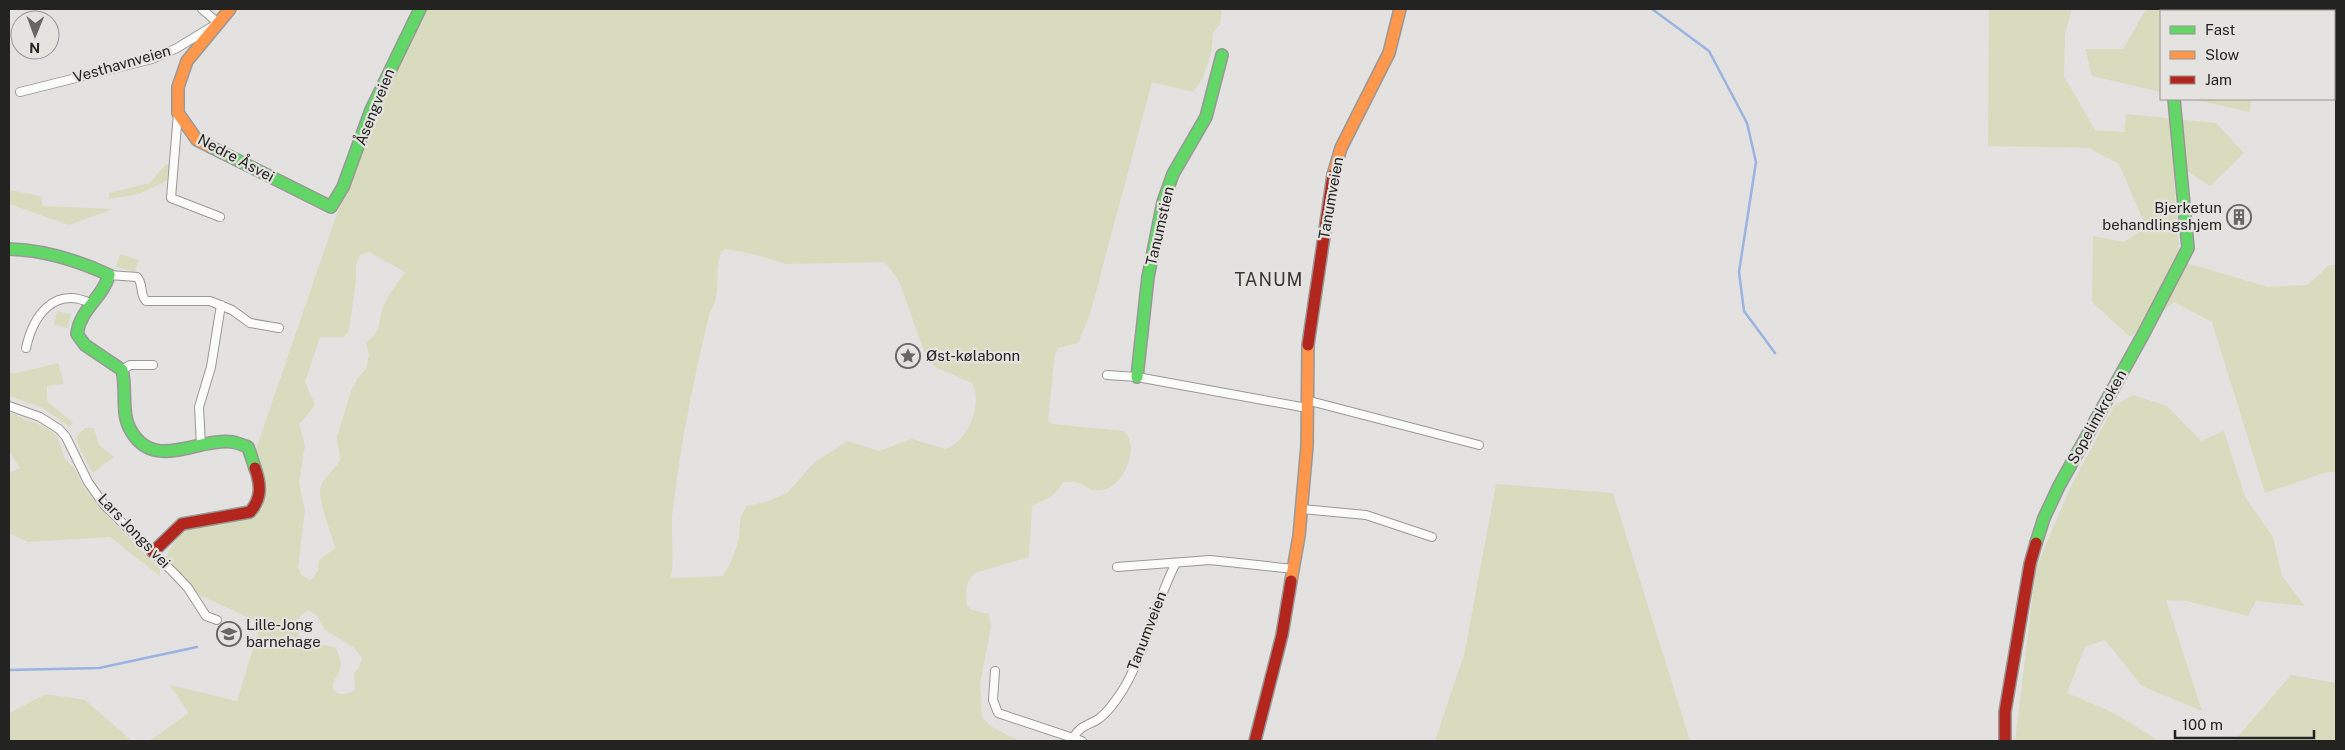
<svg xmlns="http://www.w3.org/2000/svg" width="2345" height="750" font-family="'Public Sans',sans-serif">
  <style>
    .green { fill: #d9dbbf; fill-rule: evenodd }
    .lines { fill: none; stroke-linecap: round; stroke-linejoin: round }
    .stream { stroke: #9bb3e0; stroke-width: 2.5 }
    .street-casing { stroke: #999897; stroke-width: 10 }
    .fast-casing { stroke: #999897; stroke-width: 14 }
    .slow-casing { stroke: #999897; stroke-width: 14 }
    .jam-casing { stroke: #999897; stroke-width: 14 }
    .street { stroke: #fbfbfa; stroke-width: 8 }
    .fast { stroke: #63d668; stroke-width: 11 }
    .slow { stroke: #ff974d; stroke-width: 11 }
    .jam { stroke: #b3261e; stroke-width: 11 }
    .labels { text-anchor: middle; stroke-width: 4.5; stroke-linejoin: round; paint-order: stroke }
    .street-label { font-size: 15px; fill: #232322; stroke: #e4e3e0 }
    .poi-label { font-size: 15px; fill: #232322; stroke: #e4e3e0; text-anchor: start }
    .quarter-label { font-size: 18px; letter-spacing: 1px; fill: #383734; stroke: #e4e3e0 }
  </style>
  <rect width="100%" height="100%" fill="#e3e2e1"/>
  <path class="green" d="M422 9H1222L1220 24 1213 33 1211 54 1202 79 1193 92 1152 82 1090 314 1078 343 1058 348 1055 354 1048 421 1053 424 1124 431C1130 437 1132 448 1130 456 1126 474 1114 493 1093 490 1088 489 1084 485 1079 483 1075 481 1068 482 1063 482 1056 496 1046 500 1032 505L1029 557 975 573C964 583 966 592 967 605L972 610 989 614 991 627 980 684 982 718 992 727 1019 741H149L189 713 170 685 237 701 261 623 199 595 165 558 186 523 253 512 256 449 398 36ZM727 249 756 255 786 264 885 262 899 281 926 357 937 368 972 383C984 403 967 443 945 449L912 439 879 451 848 441 815 462 787 493 769 501 747 506C738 518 741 522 739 536 737 550 730 564 723 576L675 578 671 577C675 555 670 531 673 508 681 442 694 377 710 312 723 293 713 271 722 251ZM369 252 405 272C398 282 390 292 385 303 377 317 384 332 366 342L369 355 366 369 357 379 351 391 337 437 340 460C335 469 324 478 321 486 316 498 332 533 335 548L319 560 318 571 310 580 301 575 298 567 305 510 299 483 305 445 299 424C318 401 318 412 305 382L320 337H344L349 331 356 281V265L360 255ZM308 610 316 615 325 630 353 647 362 658 359 668 354 672 355 690C348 694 333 698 333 685 333 680 336 678 338 674 343 665 340 655 335 647L324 645 315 646 300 639 297 628 300 616Z
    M1989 9H2072L2065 34 2064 76 2095 130 2124 132 2126 114 2216 123 2244 153 2210 186 2173 162 2180 261 2268 287 2308 285 2329 265H2336V472H2327L2265 493 2212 322 2174 302 2130 337 2092 302 2093 236 2124 242 2146 227 2119 164 2089 148 1988 146Z
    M2146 9H2176V11H2161V92L2092 76 2085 49H2123Z
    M2191 99H2251L2250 112Z
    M170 164 167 181 139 194 109 199V193L150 183 165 165Z
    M9 190 41 196 43 206 113 209 69 225 9 204Z
    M120 254 139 260 135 272 116 267Z
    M57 311 71 314 68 328 54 325Z
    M58 363 64 384 47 386V402L73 422 70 427 41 407 9 396V372L17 373Z
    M2133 395 2167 406 2201 441 2224 431 2245 497 2273 537 2282 576 2305 606 2256 601 2248 616 2186 601 2166 600 2202 711 2142 686 2105 640 2085 647 2067 693 2114 713 2159 741H2015L2036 568 2070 488 2114 406Z
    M9 412 45 427 57 436 65 459 75 469 83 486 106 515 160 569V576L110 537 27 542 9 533V473L20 468 9 452Z
    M85 428H94L99 445 114 457 93 473 80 450 76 437Z
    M1496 484 1613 493 1690 741H1435L1464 655Z
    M2291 675 2336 683V741H2234Z
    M46 694 85 700 132 741H9V713Z"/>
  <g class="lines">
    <path class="stream" d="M1652 9 1709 51 1747 123 1756 162 1739 272 1744 311 1775 353
      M9 670 99 668 197 647"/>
    <defs>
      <path id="street" d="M2181 11 2182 9
        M20 92 152 59 177 48 218 23 202 9
        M178 113 171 198 220 217
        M109 275 137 277C144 284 139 294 146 301H210L232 310 250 323 279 328
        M26 348C33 316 54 286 90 303
        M122 370 130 365H153
        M1107 375 1137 377 1307 408
        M1306 400 1479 445
        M9 406 40 417 59 429 66 437 88 482 105 506 173 572 188 588 206 616 217 620
        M201 446 199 407 211 367 221 305
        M1302 509 1366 515 1432 537
        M1117 567 1210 560 1294 569
        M995 671 993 700 998 713 1082 741
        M1073 738C1080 726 1086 726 1097 720 1108 713 1117 699 1124 688 1147 648 1155 603 1176 563"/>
      <path id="fast" d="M211 147 331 207 343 187 371 110 420 9
        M9 249C45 250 77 260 109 275 103 298 80 309 77 334L85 345 122 370C127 388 121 411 129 427 152 474 197 437 233 442 238 443 243 445 248 447L255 468
        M1137 377 1148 277 1163 202 1173 174 1206 117 1222 55
        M2036 543 2044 518 2059 486 2144 333 2188 248 2174 99"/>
      <path id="slow" d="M211 147 197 140 178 113V87L187 61 230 9
        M1333 175 1341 148 1389 53 1400 9
        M1291 581 1299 536 1307 446 1308 345"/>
      <path id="jam" d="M1308 345 1333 175
        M153 552 182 524 250 512C262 498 261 485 255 468
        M1255 741 1282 635 1291 581
        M2005 741V712L2030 564 2036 543"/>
    </defs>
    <use href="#street" class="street-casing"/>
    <use href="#fast" class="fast-casing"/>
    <use href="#slow" class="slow-casing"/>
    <use href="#jam" class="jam-casing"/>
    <use href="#street" class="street"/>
    <use href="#fast" class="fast"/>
    <use href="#slow" class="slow"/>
    <use href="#jam" class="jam"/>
  </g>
  <defs>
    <symbol id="building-ring" viewBox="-11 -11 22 22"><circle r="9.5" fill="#e4e3e0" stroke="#666665" stroke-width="1.5"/><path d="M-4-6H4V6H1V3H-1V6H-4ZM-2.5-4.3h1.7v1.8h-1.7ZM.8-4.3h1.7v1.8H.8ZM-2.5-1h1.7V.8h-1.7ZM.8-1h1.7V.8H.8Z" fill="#666665"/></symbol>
    <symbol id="sight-ring" viewBox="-11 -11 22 22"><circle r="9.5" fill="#e4e3e0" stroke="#666665" stroke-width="1.5"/><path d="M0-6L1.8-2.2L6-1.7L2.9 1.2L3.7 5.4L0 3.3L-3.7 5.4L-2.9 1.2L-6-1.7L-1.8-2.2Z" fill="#666665"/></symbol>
    <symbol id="school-ring" viewBox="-11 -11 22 22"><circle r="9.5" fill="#e4e3e0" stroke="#666665" stroke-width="1.5"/><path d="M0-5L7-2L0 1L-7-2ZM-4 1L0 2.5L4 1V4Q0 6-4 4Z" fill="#666665"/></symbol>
  </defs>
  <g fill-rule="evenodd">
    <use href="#building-ring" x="2225" y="203" width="28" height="28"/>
    <use href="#sight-ring" x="894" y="342" width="28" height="28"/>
    <use href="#school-ring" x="215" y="620" width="28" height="28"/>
  </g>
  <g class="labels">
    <g class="street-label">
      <text transform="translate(122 64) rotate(-16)" y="5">Vesthavnveien</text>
      <text transform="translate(375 107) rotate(-68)" y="5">Åsengveien</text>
      <text transform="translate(236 158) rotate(28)" y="5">Nedre Åsvei</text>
      <text transform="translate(1331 198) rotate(-80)" y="5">Tanumveien</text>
      <text transform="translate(1160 226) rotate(-77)" y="5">Tanumstien</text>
      <text transform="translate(2097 417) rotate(-61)" y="5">Sopelimkroken</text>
      <text transform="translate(134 531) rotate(46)" y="5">Lars Jongs vei</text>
      <text transform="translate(1147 631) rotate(-69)" y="5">Tanumveien</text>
    </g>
    <g class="poi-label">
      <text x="2222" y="213" text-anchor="end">Bjerketun<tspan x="2222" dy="17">behandlingshjem</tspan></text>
      <text x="926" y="361">Øst-kølabonn</text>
      <text x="246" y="630">Lille-Jong<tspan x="246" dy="17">barnehage</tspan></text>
    </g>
    <g class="quarter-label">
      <text x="1269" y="286">TANUM</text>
    </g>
  </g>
  <rect width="2345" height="750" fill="none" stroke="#232322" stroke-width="20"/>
  <rect x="2160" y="10" width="175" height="90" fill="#e4e3e0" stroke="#979694"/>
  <rect x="2170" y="26" width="25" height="8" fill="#63d668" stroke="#979694"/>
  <text x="2205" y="35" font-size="15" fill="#232322">Fast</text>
  <rect x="2170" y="51" width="25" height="8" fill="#ff974d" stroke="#979694"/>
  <text x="2205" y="60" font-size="15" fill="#232322">Slow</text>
  <rect x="2170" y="76" width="25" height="8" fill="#b3261e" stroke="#979694"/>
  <text x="2205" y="85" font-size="15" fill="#232322">Jam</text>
  <g transform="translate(35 35) rotate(181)"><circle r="24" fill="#e4e3e0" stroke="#979694"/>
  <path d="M0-4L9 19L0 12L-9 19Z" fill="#666665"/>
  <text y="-8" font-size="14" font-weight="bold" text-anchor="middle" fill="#232322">N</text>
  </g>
  <path d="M2175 730v8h139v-8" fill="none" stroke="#232322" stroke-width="2.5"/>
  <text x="2182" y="730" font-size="15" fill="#232322" stroke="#e4e3e0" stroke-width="4" paint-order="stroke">100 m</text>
</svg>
